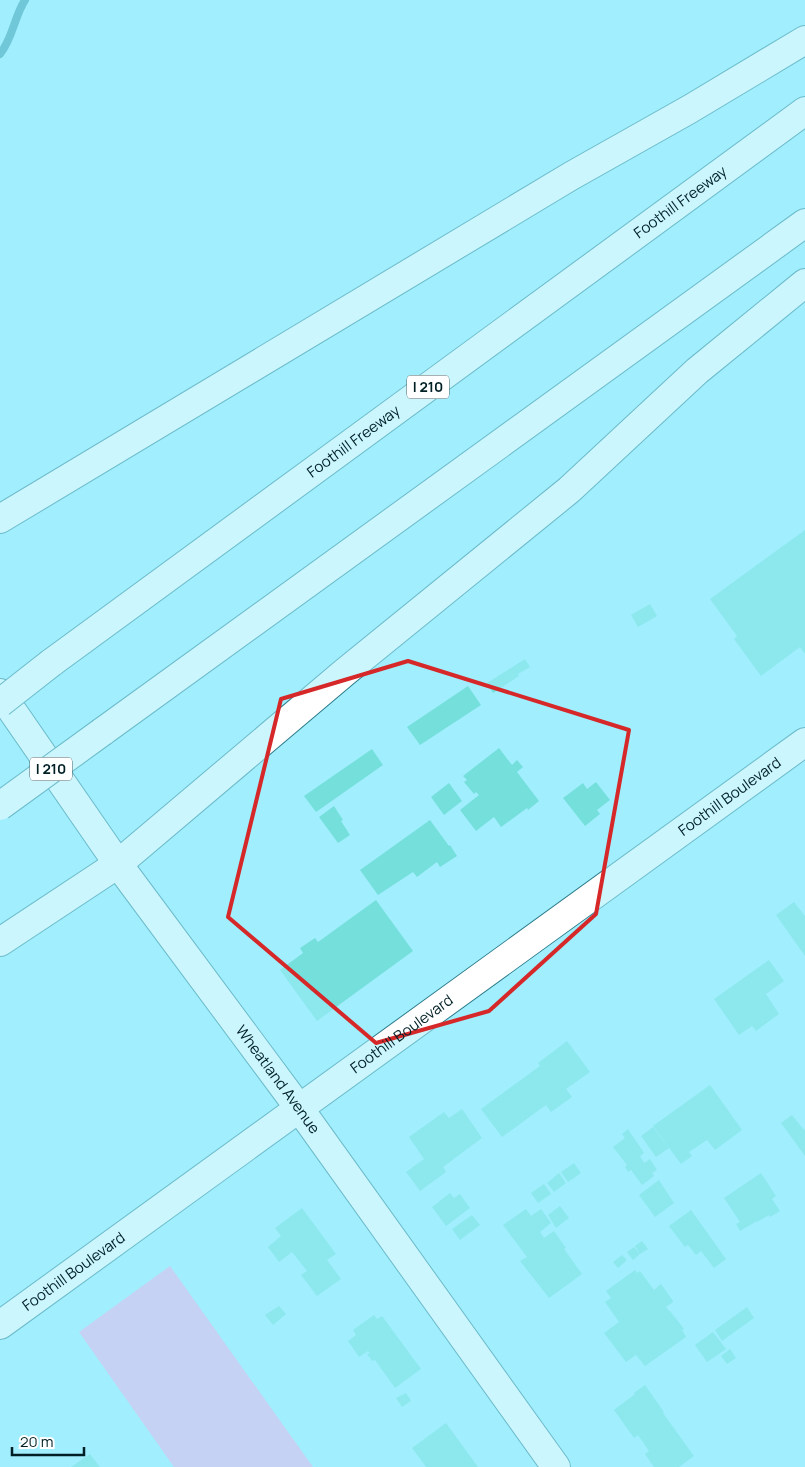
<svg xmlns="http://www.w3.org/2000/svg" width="805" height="1467" font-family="Manrope,sans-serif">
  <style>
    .green { fill: #f4afe8 }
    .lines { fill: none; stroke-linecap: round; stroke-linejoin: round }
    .stream { stroke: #3697a9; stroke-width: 8 }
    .building { fill: #75dfdb }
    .minor-casing { stroke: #2c7c8b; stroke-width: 30 }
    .major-casing { stroke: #2c7c8b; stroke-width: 30 }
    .highway-casing { stroke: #2c7c8b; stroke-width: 30 }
    .minor { stroke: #fff; stroke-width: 28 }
    .major { stroke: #fff; stroke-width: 28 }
    .highway { stroke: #fff; stroke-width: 28 }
    .highway-bridge-casing { stroke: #2c7c8b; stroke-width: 30; stroke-linecap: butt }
    .highway-bridge { stroke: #fff; stroke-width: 28 }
    .marked { fill: none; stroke: #d62828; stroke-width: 4; stroke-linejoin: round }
    .labels { text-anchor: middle; stroke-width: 5; stroke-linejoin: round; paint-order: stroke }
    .shield { fill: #fff; stroke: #4c6367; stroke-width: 1 }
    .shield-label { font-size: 14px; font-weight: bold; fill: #002026 }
    .street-label { font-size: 15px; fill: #002026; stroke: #fff }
  </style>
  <rect width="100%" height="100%" fill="#a1eefe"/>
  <path class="green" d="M170 1266 313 1467H174L79 1332Z"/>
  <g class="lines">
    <path class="stream" d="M0 54C13 38 14 17 25 0"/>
  </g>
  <path class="building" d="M805 530V654L800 647 761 676 734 639 737 636 710 599Z
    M650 604 657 616 638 627 631 615Z
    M525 659 530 667 518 674 519 676 493 693 487 683Z
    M468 686 481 705 420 745 407 727Z
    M499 748 512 765 517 760 523 767 517 772 539 801 528 810 527 808 501 827 494 817 476 831 460 810 479 795 476 792 474 794 464 782 467 780 463 776Z
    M372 749 383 765 316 812 304 796Z
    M596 782 610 800 597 810 600 814 585 826 563 798 583 783 587 789Z
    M449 783 462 801 444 815 431 797Z
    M334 806 343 820 341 821 350 835 338 843 319 817Z
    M430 820 449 846 450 845 457 856 440 867 437 862 417 877 413 872 378 895 360 870Z
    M376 900 413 951 317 1021 280 970 303 953 300 948 315 938 318 942Z
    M794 902 805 916V956L776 915Z
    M769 960 784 981 766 994 779 1014 756 1031 752 1026 739 1035 714 999Z
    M567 1041 590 1072 566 1089 572 1097 551 1112 546 1105 502 1137 481 1109 540 1066 538 1063Z
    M710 1085 742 1130 715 1150 707 1140 689 1152 692 1156 681 1164 653 1126Z
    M462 1109 482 1138 443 1167 446 1172 420 1191 406 1172 424 1159 409 1137 444 1112 449 1118Z
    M792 1115 804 1130 805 1129V1156L781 1123Z
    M653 1127 669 1148 656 1157 641 1136Z
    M628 1129 644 1153 640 1156 644 1163 650 1159 657 1170 652 1173 654 1176 642 1185 631 1170 628 1172 625 1167 627 1165 613 1147 625 1138 622 1134Z
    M574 1163 581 1173 568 1182 561 1172Z
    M559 1173 566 1183 554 1192 547 1183Z
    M761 1173 776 1196 772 1199 780 1211 770 1217 769 1215 757 1222V1221L740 1231 736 1224 740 1222 724 1198Z
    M659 1180 674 1203 655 1217 639 1195Z
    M544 1184 551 1194 538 1203 531 1193Z
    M450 1193 454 1198 460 1194 470 1208 446 1226 432 1207Z
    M560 1206 569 1218 556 1228 548 1215Z
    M302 1208 336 1254 327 1260 341 1279 317 1296 301 1275 307 1271 292 1252 279 1262 268 1247 281 1236 275 1228Z
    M526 1209 531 1216 541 1209 551 1223 540 1232 544 1238 554 1231 566 1248 564 1249 582 1274 549 1298 520 1261 527 1257 503 1225Z
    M691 1210 726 1259 714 1268 701 1251 696 1255 688 1245 685 1247 669 1226Z
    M472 1215 480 1225 460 1240 452 1229Z
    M642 1241 648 1249 640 1254 635 1246Z
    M634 1247 640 1254 633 1260 627 1252Z
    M622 1255 626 1259V1261L618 1268 613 1262Z
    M635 1270 637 1273 640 1271 654 1290 661 1284 673 1301V1302L666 1307 669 1311H670L684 1329 682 1330 686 1337 645 1366 636 1355 626 1362 604 1333 619 1322 605 1302 611 1298 606 1291Z
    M279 1306 286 1314 273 1325 265 1315Z
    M747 1307 754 1318 722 1341 715 1330Z
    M374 1315 377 1319 382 1316 421 1369 395 1388 375 1360 372 1361 367 1354 370 1353 368 1351 359 1357 348 1341 356 1335 353 1330Z
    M713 1332 726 1349 707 1362 695 1345Z
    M730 1349 736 1358 727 1364 721 1356Z
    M645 1385 664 1412 663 1413 694 1456 679 1467H654L645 1454 649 1451 638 1435 634 1438 614 1410 635 1394 634 1393Z
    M406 1393 411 1401 402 1407 396 1398Z
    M446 1423 478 1467H426L412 1448Z
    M90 1454 100 1467H71Z"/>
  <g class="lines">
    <defs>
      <g id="minor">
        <path id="s1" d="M0 693 118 864 299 1108 556 1467"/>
      </g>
      <g id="major">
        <path id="s2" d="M0 1325 805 742"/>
      </g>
      <g id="highway">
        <path d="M0 519 571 176 690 109 805 40"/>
        <path id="s3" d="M51 663 805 111"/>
        <path d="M102 732 805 223"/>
        <path d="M0 942 118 864 345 672 569 490 697 371 805 283"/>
      </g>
    </defs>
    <use href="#minor" class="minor-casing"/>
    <use href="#major" class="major-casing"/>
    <use href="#highway" class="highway-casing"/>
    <use href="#minor" class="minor"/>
    <use href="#major" class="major"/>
    <use href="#highway" class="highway"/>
    <defs>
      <path id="highway-bridge" d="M0 703 51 663
        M0 806 102 732"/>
    </defs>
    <use href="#highway-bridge" class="highway-bridge-casing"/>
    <use href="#highway-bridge" class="highway-bridge"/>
  </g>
  <path d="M0 0H805V1467H0ZM408 661 629 730 596 914 489 1011 376 1043 228 917 281 699Z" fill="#a1eefe" fill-opacity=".55" fill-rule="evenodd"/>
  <path class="marked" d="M408 661 629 730 596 914 489 1011 376 1043 228 917 281 699Z"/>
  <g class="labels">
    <g class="shield">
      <rect x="407" y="375.5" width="42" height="23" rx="4"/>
      <rect x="30" y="757.5" width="42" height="23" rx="4"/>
    </g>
    <g class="shield-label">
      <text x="428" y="392">I 210</text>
      <text x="51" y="774">I 210</text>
    </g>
    <g class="street-label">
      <text dy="5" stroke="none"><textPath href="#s3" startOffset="780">Foothill Freeway</textPath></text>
      <text dy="5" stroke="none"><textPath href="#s3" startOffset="375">Foothill Freeway</textPath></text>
      <text dy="5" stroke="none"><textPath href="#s2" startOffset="901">Foothill Boulevard</textPath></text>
      <text dy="5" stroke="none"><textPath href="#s2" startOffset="496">Foothill Boulevard</textPath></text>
      <text dy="5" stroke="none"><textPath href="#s1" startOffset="476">Wheatland Avenue</textPath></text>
      <text dy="5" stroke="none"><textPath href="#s2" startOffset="91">Foothill Boulevard</textPath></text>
    </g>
  </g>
  <path d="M12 1447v8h72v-8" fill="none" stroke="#002026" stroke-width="2.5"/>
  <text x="20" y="1447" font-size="15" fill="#002026" stroke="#ffffff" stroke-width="4" paint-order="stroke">20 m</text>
</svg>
